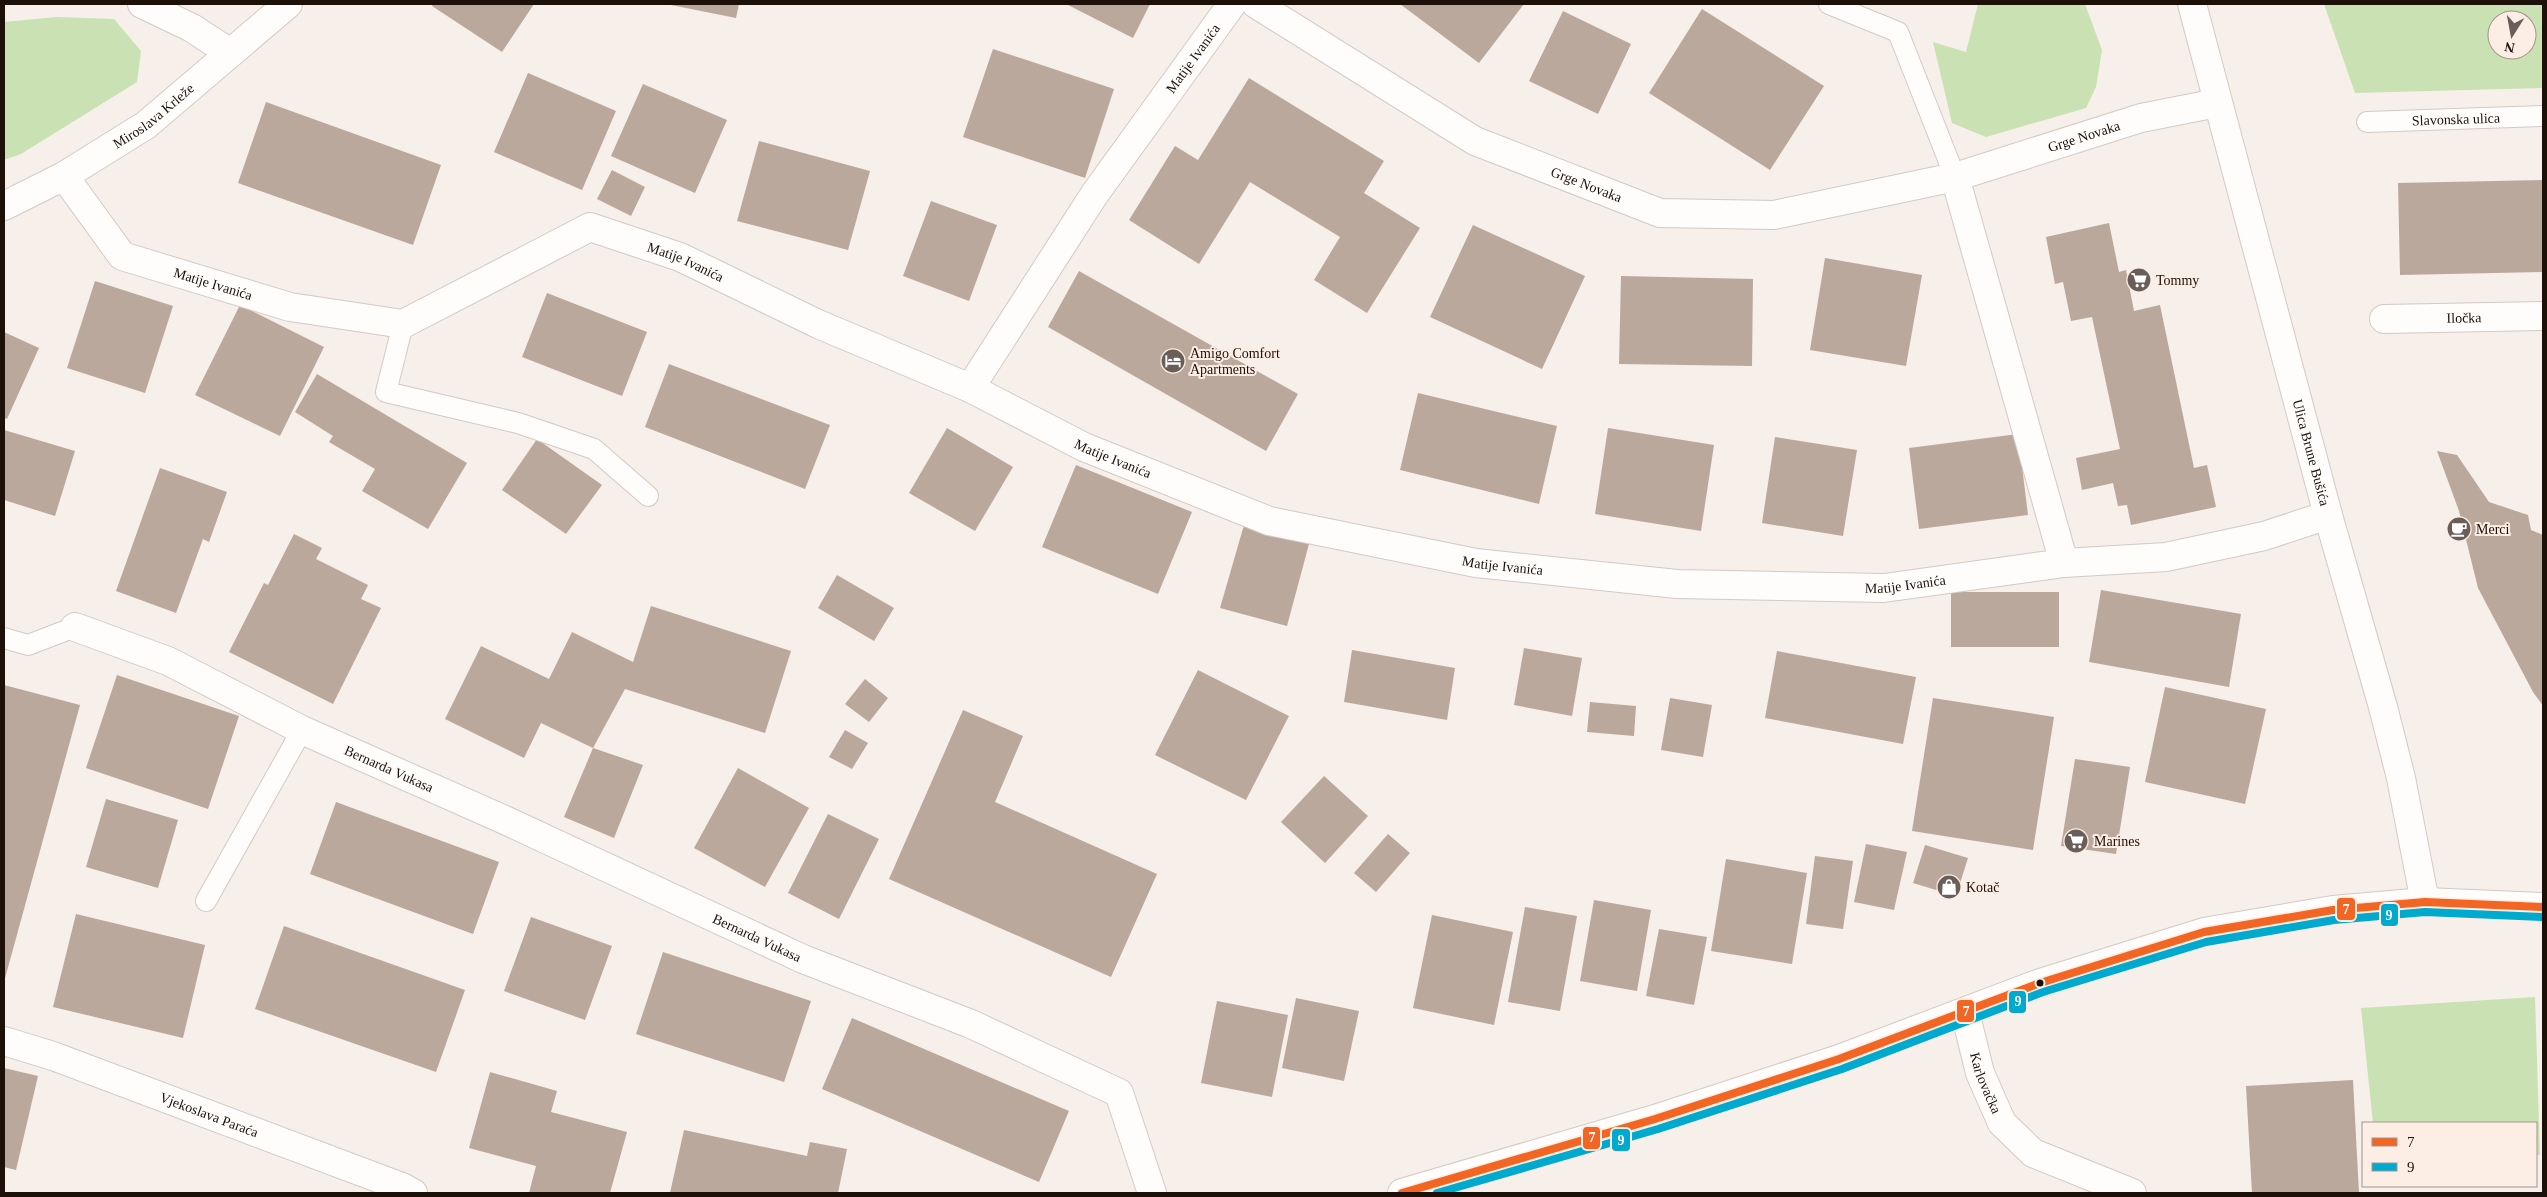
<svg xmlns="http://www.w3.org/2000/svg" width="2547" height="1197" font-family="'Times New Roman',serif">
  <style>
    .green { fill: #cae1b4; fill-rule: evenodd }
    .building { fill: #baa89c }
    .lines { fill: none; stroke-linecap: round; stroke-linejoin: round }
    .service-casing { stroke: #d4c9c3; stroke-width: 22 }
    .minor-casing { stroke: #d4c9c3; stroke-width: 30 }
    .tertiary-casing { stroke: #d4c9c3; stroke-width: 30 }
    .service { stroke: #fefdfc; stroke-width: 20 }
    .minor { stroke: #fefdfc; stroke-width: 28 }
    .tertiary { stroke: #fefdfc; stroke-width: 28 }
    .bus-1-casing { stroke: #fceee5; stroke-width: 11 }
    .bus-2-casing { stroke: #fceee5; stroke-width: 11 }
    .bus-1 { stroke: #f26522; stroke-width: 8 }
    .bus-2 { stroke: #00a9ce; stroke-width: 8 }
    .bus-dot { fill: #1c1009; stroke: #fceee5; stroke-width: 2 }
    .labels { text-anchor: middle; stroke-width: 4; stroke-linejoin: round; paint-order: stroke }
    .street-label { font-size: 14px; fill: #1c1009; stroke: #fceee5 }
    .poi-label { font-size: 14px; fill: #1c1009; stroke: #fceee5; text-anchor: start }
    .line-badge { stroke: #fceee5; stroke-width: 2 }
    .badge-label { font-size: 14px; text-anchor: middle; font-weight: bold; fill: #fff }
  </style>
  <rect width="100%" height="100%" fill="#f7efea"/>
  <path class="green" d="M1978 4H2085L2102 50 2096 87 2086 108 1986 137 1952 123 1933 42 1966 52Z
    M2324 4H2543V88L2355 93ZM2497 20H2527V50H2497Z
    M57 17 114 19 141 51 137 82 21 154 4 160V22Z
    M2535 997 2540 1155H2536V1123H2373L2361 1008Z"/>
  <path class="building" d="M433 4H534L502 52 432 6Z
    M666 4H739L736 18Z
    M1066 4H1150L1133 38Z
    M1400 4H1524L1479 63Z
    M1702 9 1824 86 1770 170 1649 93Z
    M1563 11 1631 44 1598 114 1529 81Z
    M993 49 1114 89 1085 178 963 137Z
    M528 73 616 111 582 190 494 152Z
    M1249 78 1384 161 1364 193 1420 228 1367 313 1314 280 1340 237 1250 182 1199 264 1129 220 1175 146 1198 160Z
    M643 84 727 120 695 193 611 156Z
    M266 102 441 165 413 245 238 183Z
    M759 141 870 171 848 250 737 221Z
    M612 170 645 187 631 216 597 199Z
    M2543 180V272L2400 275 2398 183Z
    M931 201 997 225 969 301 903 276Z
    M2109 223 2119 272 2126 270 2134 311 2160 305 2194 468 2207 465 2216 507 2131 525 2127 505 2118 506 2113 483 2082 490 2076 458 2120 449 2092 317 2071 321 2063 282 2055 284 2046 237Z
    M1473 225 1585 276 1542 369 1430 317Z
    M1825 258 1922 275 1906 366 1810 350Z
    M1079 271 1298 394 1266 451 1048 327Z
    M1621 276 1753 279 1752 366 1619 364Z
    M95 281 173 306 145 393 67 368Z
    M547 293 647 332 622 396 522 357Z
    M240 305 324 347 280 436 195 395Z
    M4 332 39 348 7 419 4 418Z
    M669 364 830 425 805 489 645 427Z
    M317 374 467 463 428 529 362 491 375 469 329 442 333 436 295 412Z
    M1418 393 1557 426 1539 504 1400 470Z
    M947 428 1013 467 975 531 909 493Z
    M1608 428 1714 445 1701 531 1595 514Z
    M4 430 75 451 55 516 4 500Z
    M2018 434 2028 515 1919 529 1909 448Z
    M1775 437 1857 450 1843 536 1762 523Z
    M537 439 602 485 566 534 502 490Z
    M2437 451 2457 455 2489 502 2528 515 2531 530 2543 535V706L2533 692 2478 588 2459 511Z
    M1076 465 1192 512 1158 594 1042 547Z
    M160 468 227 492 209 542 203 539 176 613 116 591Z
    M1244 525 1309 544 1287 626 1220 608Z
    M294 534 322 548 316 559 368 585 361 599 381 608 333 704 229 652 264 583 268 585Z
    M837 575 894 608 874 641 818 608Z
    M2101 590 2241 614 2229 687 2089 662Z
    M1951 592H2059V647H1951Z
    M651 606 791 651 765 733 625 689 593 748 541 723 524 758 445 719 481 646 549 679 572 632 633 662Z
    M1524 648 1582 658 1572 716 1514 705Z
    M1352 650 1455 668 1447 720 1344 702Z
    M1777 651 1916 677 1903 744 1765 718Z
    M1198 670 1289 716 1246 800 1155 755Z
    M117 675 239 716 208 809 86 768Z
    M865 679 888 698 869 722 845 704Z
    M4 685 80 705 4 982Z
    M2165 687 2266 709 2245 804 2145 782Z
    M1670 698 1712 705 1703 757 1661 750Z
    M1933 698 2054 717 2033 850 1912 831Z
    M1590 702 1636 706 1634 736 1587 732Z
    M963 710 1023 736 995 802 1157 874 1111 977 889 879Z
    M845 730 868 743 852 769 829 757Z
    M593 748 643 765 614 838 564 817Z
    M2075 759 2130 767 2116 854 2061 846Z
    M738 768 809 808 765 887 694 848Z
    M1324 776 1368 816 1325 863 1281 822Z
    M106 799 178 820 158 888 86 867Z
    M336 802 499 862 473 934 310 874Z
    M828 814 879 839 839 919 788 893Z
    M1388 834 1410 853 1376 892 1354 873Z
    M1866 844 1907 852 1894 910 1854 902Z
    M1925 845 1968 858 1956 896 1913 883Z
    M1815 856 1853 861 1843 929 1806 924Z
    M1726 859 1807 873 1792 964 1711 951Z
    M1594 900 1651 910 1637 991 1580 981Z
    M1525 907 1577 916 1560 1011 1508 1002Z
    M76 914 205 945 183 1038 53 1007Z
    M1432 915 1513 932 1494 1025 1413 1008Z
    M531 917 612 946 585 1020 504 991Z
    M284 926 465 990 436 1072 255 1009Z
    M1659 929 1707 937 1694 1005 1646 996Z
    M663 952 811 1001 784 1082 636 1034Z
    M1296 998 1359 1011 1344 1081 1282 1068Z
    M1217 1001 1288 1015 1272 1097 1201 1083Z
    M852 1018 1069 1111 1039 1182 822 1089Z
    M4 1068 38 1076 16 1170 4 1167Z
    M490 1072 557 1091 551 1112 627 1132 610 1193H529L536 1166 469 1148Z
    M2353 1080 2359 1193H2252L2246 1086Z
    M684 1130 807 1156 810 1142 847 1149 838 1193H670Z"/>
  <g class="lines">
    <defs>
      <g id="service">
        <path d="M1829 4 1898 32 1955 177"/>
        <path id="s1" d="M2367 122 2543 116"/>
        <path d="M403 324 386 392 518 423 594 449 648 496"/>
        <path d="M4 638 28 645 75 627"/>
        <path d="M206 901 302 730"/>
      </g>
      <g id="minor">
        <path d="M142 4 192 28 230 53"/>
        <path id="s2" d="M1256 4 1475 141 1660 213 1774 215 1955 177 2141 118 2217 103"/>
        <path id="s3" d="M64 176 122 256 290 307 403 324 590 227 680 257 818 324 970 388 1084 447 1269 521 1476 563 1677 584 1884 588 2064 563 2166 557 2264 536 2328 515"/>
        <path d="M1955 177 2064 563"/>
        <path id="s4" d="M4 206 64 176 146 125 288 4"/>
        <path id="s5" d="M2384 319 2543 316"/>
        <path id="s6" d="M970 388 1094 195 1232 4"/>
        <path id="s7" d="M75 627 168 661 302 730 507 821 803 959 971 1024 1119 1093 1152 1193"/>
        <path id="s8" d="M1965 1012 1980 1073 2002 1123 2033 1153 2132 1193"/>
        <path id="s9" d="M4 1041 53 1056 402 1187 413 1193"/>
      </g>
      <g id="tertiary">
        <path id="s10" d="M2192 4 2328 515 2383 707 2401 778 2425 902"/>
        <path d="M1402 1193 1655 1119 1839 1059 2040 983 2204 932 2333 910 2425 902 2543 907"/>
      </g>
    </defs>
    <use href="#service" class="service-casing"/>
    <use href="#minor" class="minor-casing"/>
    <use href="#tertiary" class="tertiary-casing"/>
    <use href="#service" class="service"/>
    <use href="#minor" class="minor"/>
    <use href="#tertiary" class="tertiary"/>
    <defs>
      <path id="bus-1" d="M1402 1193 1655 1119 1839 1059 2040 983 2204 932 2333 910 2425 902 2543 907"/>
      <path id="bus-2" d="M1437 1193 1658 1129 1842 1069 2043 992 2206 942 2334 920 2425 912 2543 917"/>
    </defs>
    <use href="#bus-1" class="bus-1-casing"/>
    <use href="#bus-2" class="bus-2-casing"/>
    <use href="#bus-1" class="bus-1"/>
    <use href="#bus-2" class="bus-2"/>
  </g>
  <defs>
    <symbol id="supermarket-disc" viewBox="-11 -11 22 22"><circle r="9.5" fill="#695e58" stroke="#fceee5"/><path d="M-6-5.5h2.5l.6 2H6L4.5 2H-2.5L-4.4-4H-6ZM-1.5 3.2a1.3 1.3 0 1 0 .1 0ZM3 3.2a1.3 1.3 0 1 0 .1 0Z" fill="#fff"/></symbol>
    <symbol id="hotel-disc" viewBox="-11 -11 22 22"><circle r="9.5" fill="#695e58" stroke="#fceee5"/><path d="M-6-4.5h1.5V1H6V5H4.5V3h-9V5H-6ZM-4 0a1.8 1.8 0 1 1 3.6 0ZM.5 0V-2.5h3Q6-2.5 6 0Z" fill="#fff"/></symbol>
    <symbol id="cafe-disc" viewBox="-11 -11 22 22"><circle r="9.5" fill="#695e58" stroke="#fceee5"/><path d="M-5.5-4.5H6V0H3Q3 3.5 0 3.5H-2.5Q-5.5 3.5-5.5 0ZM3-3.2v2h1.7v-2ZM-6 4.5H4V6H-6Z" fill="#fff"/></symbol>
    <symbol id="shop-disc" viewBox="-11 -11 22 22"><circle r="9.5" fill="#695e58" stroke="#fceee5"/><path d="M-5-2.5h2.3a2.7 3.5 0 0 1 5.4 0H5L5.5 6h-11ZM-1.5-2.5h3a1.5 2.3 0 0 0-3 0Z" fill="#fff"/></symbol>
  </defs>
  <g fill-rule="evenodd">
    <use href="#supermarket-disc" x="2125" y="266" width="28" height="28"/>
    <use href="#hotel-disc" x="1159" y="347" width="28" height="28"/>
    <use href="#cafe-disc" x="2445" y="515" width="28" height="28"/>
    <use href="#supermarket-disc" x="2062" y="827" width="28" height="28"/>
    <use href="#shop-disc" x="1935" y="873" width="28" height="28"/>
  </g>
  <circle class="bus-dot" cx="2040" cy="983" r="4.5"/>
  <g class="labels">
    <g class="street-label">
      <text dy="5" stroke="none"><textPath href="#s6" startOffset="398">Matije Ivanića</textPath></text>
      <text dy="5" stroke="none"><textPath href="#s4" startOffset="175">Miroslava Krleže</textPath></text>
      <text dy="5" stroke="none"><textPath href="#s1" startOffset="89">Slavonska ulica</textPath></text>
      <text dy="5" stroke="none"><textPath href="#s2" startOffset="891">Grge Novaka</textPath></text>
      <text dy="5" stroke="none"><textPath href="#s2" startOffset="378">Grge Novaka</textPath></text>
      <text dy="5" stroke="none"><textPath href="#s3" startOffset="701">Matije Ivanića</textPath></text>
      <text dy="5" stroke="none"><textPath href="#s3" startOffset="194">Matije Ivanića</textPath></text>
      <text dy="5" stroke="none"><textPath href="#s5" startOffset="80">Iločka</textPath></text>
      <text dy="5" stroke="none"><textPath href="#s10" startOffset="464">Ulica Brune Bušića</textPath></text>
      <text dy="5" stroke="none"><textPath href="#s3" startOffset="1172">Matije Ivanića</textPath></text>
      <text dy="5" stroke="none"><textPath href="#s3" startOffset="1578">Matije Ivanića</textPath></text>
      <text dy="5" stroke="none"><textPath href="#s3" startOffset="1982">Matije Ivanića</textPath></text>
      <text dy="5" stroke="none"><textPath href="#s7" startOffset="345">Bernarda Vukasa</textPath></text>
      <text dy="5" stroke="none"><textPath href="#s7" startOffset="750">Bernarda Vukasa</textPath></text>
      <text dy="5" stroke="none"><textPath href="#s8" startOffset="74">Karlovačka</textPath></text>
      <text dy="5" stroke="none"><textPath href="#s9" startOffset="218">Vjekoslava Paraća</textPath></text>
    </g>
    <g class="poi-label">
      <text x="2156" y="285">Tommy</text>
      <text x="1190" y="358">Amigo Comfort<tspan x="1190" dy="16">Apartments</tspan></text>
      <text x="2476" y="534">Merci</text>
      <text x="2094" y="846">Marines</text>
      <text x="1966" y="892">Kotač</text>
    </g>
  </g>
  <g class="line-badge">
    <rect x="2336" y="897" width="20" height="24" rx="5" fill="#f26522"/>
    <rect x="2380" y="903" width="19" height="24" rx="5" fill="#00a9ce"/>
    <rect x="2008" y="990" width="19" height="24" rx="5" fill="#00a9ce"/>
    <rect x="1956" y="999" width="19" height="24" rx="5" fill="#f26522"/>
    <rect x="1582" y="1126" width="19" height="24" rx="5" fill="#f26522"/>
    <rect x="1611" y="1128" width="20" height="24" rx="5" fill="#00a9ce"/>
  </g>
  <g class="badge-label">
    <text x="2346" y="914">7</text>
    <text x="2389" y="920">9</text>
    <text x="2018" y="1006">9</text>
    <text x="1966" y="1016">7</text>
    <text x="1592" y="1142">7</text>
    <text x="1621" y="1145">9</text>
  </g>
  <rect width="2547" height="1197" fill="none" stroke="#1c1009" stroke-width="10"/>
  <rect x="2362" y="1122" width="175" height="65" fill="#fceee5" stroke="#a2958d"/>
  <rect x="2372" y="1138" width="25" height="8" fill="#f26522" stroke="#a2958d"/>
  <text x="2407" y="1147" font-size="15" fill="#1c1009">7</text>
  <rect x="2372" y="1163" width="25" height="8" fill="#00a9ce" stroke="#a2958d"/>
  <text x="2407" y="1172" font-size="15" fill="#1c1009">9</text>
  <g transform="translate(2512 35) rotate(191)"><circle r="24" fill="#fceee5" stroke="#a2958d"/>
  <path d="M0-4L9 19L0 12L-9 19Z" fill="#695e58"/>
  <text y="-8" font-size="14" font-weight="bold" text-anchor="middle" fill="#1c1009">N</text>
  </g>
</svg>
